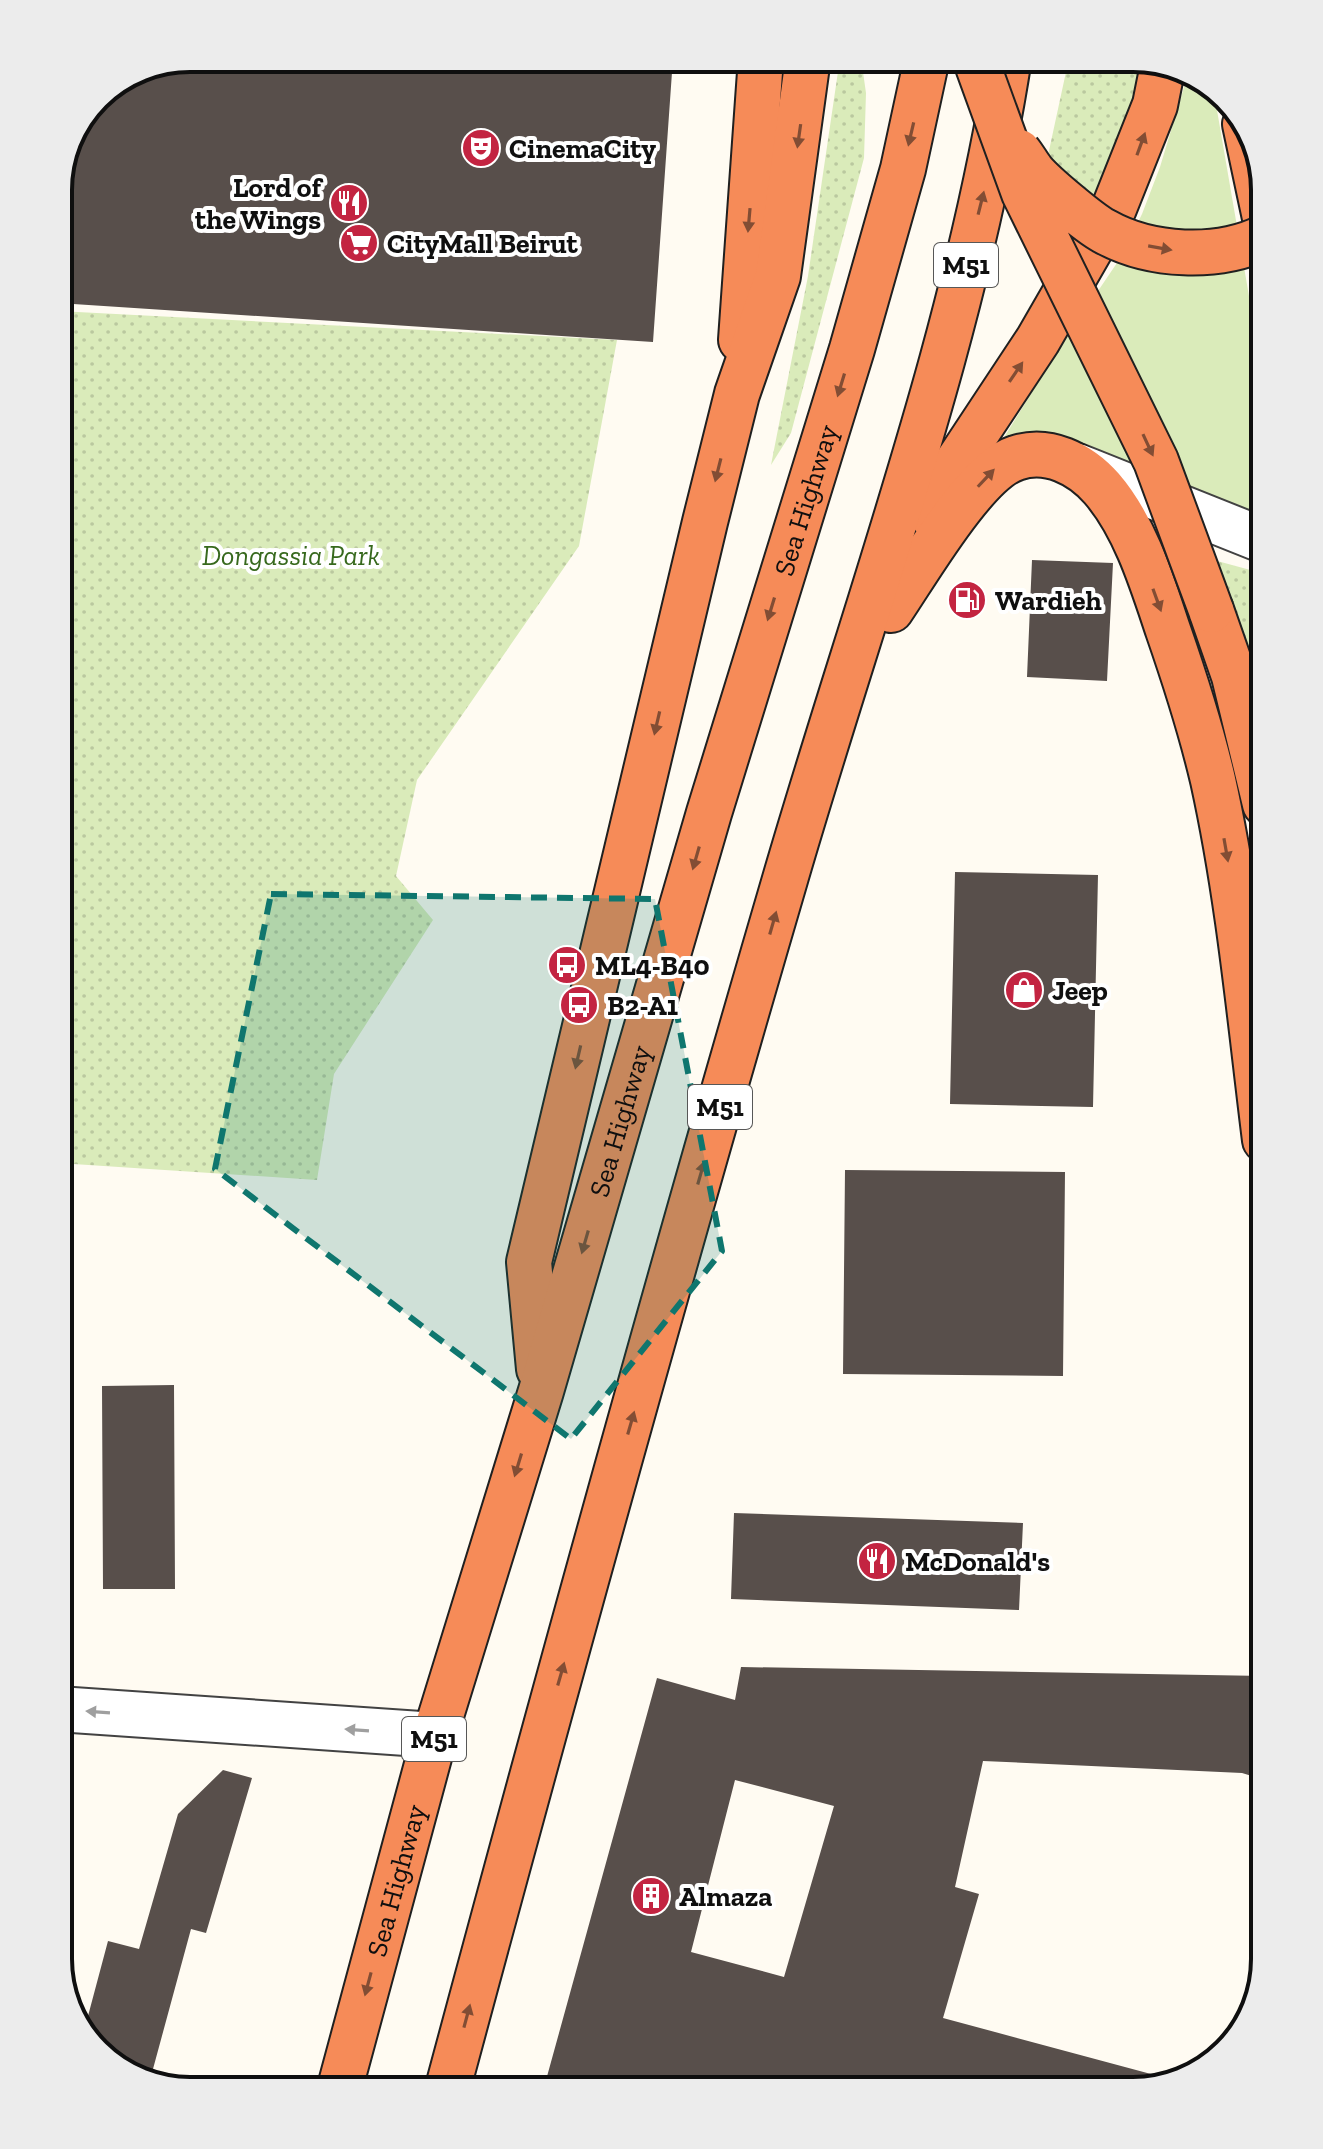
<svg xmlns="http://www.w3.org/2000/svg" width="1323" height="2149" font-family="'Zilla Slab',serif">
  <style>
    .grass { fill: url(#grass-dots) }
    .garden { fill: #daebba }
    .building { fill: #584f4b; fill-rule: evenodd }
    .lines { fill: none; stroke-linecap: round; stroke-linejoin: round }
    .minor-casing { stroke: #424242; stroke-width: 48 }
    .tertiary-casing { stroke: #424242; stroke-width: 48 }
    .motorway-casing { stroke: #202020; stroke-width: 48 }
    .minor { stroke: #fff; stroke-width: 44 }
    .tertiary { stroke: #fff; stroke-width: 44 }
    .motorway { stroke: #f68b58; stroke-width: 44 }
    .motorway-bridge-casing { stroke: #202020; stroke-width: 48; stroke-linecap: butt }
    .motorway-bridge { stroke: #f68b58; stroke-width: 44 }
    .oneway { fill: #824d34 }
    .oneway2 { fill: #9f9f9f }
    .marked { fill: #0f766e; fill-opacity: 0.2; stroke: #0f766e; stroke-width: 6; stroke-dasharray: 16 10; stroke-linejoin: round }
    .labels { text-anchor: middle; stroke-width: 8; stroke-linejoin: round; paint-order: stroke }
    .shield { fill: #fff; stroke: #575757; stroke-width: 2 }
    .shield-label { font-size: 26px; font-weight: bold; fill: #0f0f0f }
    .poi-label { font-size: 28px; font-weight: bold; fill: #0f0f0f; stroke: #fff; text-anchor: start }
    .street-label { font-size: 28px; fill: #0f0f0f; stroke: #fff }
    .park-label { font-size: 28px; font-style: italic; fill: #37691d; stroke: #fff }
    .rim { fill: none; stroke: #0f0f0f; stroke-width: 4 }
  </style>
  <defs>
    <pattern id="grass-dots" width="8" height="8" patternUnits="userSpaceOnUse" patternTransform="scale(2)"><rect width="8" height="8" fill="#daebba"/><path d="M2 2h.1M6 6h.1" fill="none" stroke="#bac89f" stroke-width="1.8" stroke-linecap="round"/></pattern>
  </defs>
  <rect width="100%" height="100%" fill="#fffbf2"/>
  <path class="grass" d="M840 58H861L866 93 864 158 791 433 771 465 808 276Z
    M1069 58 1147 60 1136 101 1096 202 1047 160Z
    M58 311 617 340 579 546 417 780 396 876 433 920 334 1074 317 1180 58 1163Z
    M1210 559 1265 574V720Z"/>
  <path class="garden" d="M1188 74 1207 80 1213 87 1265 389V499L1255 509H1241L1000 444 1056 353 1121 257 1142 214 1160 167Z"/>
  <path class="building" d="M190 58H673L653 342 58 303V182L97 96Z
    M1032 560 1113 563 1107 681 1027 677Z
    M955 872 1098 875 1093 1107 950 1104Z
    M845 1170 1065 1172 1063 1376 843 1374Z
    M174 1385 175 1589H103L102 1386Z
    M734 1513 1023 1523 1019 1610 731 1599Z
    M741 1667 1265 1676V1780L1242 1773 983 1761 955 1887 979 1894 943 2018 1177 2081 1133 2091H543L657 1678 735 1700ZM735 1780 834 1806 784 1977 691 1952Z
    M223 1770 252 1778 206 1933 191 1929 150 2080 117 2069 84 2031 108 1941 139 1949 178 1814Z"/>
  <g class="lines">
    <defs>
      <path id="minor" d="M58 1709 435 1735"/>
      <path id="tertiary" d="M1077 466 1265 541"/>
      <g id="motorway">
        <path d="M1245 124 1265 218"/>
        <path d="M741 340 761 58"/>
        <path d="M933 517 956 464 1038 340 1114 208 1155 105 1163 65"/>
        <path d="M891 610C917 572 975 471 1016 458 1048 447 1081 464 1102 488 1135 526 1152 582 1168 630 1185 679 1201 729 1213 780 1239 898 1250 1020 1265 1140"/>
        <path d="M1211 610 1234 676 1265 804"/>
        <path d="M539 1369 529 1262 705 522 737 394 778 276 808 58"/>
        <path id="s1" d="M339 2091 435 1735 541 1391 709 813 852 349 903 169 927 58"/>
        <path d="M447 2091C556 1685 668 1279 786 876 865 605 965 338 1009 58"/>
      </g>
    </defs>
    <use href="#minor" class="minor-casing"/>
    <use href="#tertiary" class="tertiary-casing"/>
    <use href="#motorway" class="motorway-casing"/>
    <use href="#minor" class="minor"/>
    <use href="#tertiary" class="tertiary"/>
    <use href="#motorway" class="motorway"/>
    <defs>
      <path id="motorway-bridge" d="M975 58 1024 193 1156 461 1211 610
        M1019 152C1024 158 1028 166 1033 172 1044 185 1089 223 1104 231 1150 257 1218 260 1265 237"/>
    </defs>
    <use href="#motorway-bridge" class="motorway-bridge-casing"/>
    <use href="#motorway-bridge" class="motorway-bridge"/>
  </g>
  <defs><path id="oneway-solid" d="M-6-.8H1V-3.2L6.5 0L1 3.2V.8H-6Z" transform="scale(2)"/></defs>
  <g class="oneway">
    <use href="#oneway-solid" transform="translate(911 134) rotate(103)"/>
    <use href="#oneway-solid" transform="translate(799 136) rotate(98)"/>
    <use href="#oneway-solid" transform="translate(1141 144) rotate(-70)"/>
    <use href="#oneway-solid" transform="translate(981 203) rotate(-76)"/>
    <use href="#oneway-solid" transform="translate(749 220) rotate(95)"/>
    <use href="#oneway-solid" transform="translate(1160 248) rotate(10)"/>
    <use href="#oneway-solid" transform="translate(1016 372) rotate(-56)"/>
    <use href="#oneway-solid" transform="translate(841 385) rotate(107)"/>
    <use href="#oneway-solid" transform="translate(1148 445) rotate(65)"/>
    <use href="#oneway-solid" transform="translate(718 470) rotate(104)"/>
    <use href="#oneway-solid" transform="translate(986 478) rotate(-47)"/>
    <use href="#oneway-solid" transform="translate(1157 600) rotate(70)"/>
    <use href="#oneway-solid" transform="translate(771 609) rotate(107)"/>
    <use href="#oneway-solid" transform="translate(657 723) rotate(103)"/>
    <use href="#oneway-solid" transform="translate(1226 850) rotate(80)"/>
    <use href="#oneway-solid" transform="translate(696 858) rotate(106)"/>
    <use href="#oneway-solid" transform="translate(773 923) rotate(-74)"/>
    <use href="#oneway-solid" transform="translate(578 1057) rotate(103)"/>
    <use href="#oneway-solid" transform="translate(701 1173) rotate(-74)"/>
    <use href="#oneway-solid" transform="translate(585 1242) rotate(106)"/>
    <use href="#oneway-solid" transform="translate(631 1423) rotate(-74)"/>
    <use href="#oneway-solid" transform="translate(518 1465) rotate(107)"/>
    <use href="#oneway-solid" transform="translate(561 1674) rotate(-74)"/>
    <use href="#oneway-solid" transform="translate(368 1984) rotate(105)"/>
    <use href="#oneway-solid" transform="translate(467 2016) rotate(-75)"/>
  </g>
  <g class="oneway2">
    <use href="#oneway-solid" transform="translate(98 1712) rotate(-176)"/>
    <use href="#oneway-solid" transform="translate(357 1730) rotate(-176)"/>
  </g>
  <path class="marked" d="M271 894 655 899 722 1251 571 1439 215 1169Z"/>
  <defs>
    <symbol id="theatre-disc" viewBox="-11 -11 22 22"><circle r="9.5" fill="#c32441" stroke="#fff"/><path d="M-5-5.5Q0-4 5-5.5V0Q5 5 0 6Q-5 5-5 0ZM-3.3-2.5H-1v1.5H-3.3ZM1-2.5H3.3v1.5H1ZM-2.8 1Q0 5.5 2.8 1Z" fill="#fff"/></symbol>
    <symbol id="restaurant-disc" viewBox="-11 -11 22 22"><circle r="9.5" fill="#c32441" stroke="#fff"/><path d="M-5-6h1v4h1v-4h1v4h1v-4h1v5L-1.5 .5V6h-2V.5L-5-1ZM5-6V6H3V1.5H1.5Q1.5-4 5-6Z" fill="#fff"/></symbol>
    <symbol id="supermarket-disc" viewBox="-11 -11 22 22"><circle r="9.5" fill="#c32441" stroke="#fff"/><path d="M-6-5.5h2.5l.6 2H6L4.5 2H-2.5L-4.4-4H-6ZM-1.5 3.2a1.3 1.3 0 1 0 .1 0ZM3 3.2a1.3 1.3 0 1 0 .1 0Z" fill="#fff"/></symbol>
    <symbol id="fuel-disc" viewBox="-11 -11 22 22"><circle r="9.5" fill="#c32441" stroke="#fff"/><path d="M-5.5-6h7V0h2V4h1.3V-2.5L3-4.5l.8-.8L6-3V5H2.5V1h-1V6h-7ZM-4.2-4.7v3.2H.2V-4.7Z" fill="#fff"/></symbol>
    <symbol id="bus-disc" viewBox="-11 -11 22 22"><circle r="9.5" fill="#c32441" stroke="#fff"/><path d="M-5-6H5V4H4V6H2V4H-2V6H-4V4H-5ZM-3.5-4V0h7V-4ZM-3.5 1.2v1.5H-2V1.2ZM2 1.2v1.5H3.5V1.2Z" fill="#fff"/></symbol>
    <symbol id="shop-disc" viewBox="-11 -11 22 22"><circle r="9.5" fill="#c32441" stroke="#fff"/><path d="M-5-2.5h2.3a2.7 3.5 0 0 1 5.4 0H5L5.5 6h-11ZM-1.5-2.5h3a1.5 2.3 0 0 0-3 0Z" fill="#fff"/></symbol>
    <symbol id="building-disc" viewBox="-11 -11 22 22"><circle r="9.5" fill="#c32441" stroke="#fff"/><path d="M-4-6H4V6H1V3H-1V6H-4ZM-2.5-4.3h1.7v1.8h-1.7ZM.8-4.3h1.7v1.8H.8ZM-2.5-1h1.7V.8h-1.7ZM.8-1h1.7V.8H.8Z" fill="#fff"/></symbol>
  </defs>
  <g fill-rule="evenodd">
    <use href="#theatre-disc" x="459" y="126" width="44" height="44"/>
    <use href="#restaurant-disc" x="327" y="181" width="44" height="44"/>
    <use href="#supermarket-disc" x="337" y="221" width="44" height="44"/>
    <use href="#fuel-disc" x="945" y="578" width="44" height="44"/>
    <use href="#bus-disc" x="545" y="943" width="44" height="44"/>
    <use href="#shop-disc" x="1002" y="968" width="44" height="44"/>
    <use href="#bus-disc" x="557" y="983" width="44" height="44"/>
    <use href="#restaurant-disc" x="855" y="1539" width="44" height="44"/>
    <use href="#building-disc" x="629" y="1874" width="44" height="44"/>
  </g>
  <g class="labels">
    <g class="shield">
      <rect x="934" y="243" width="64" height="44" rx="6"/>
      <rect x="688" y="1085" width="64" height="44" rx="6"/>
      <rect x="402" y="1717" width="64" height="44" rx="6"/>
    </g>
    <g class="shield-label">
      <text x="966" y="274">M51</text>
      <text x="720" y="1116">M51</text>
      <text x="434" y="1748">M51</text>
    </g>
    <g class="poi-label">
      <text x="509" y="158">CinemaCity</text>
      <text x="321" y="197" text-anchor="end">Lord of<tspan x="321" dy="32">the Wings</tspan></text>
      <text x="387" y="253">CityMall Beirut</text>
      <text x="995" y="610">Wardieh</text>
      <text x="595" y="975">ML4-B40</text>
      <text x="1052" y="1000">Jeep</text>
      <text x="607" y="1015">B2-A1</text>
      <text x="905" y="1571">McDonald's</text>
      <text x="679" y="1906">Almaza</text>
    </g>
    <g class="street-label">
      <text dy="10" stroke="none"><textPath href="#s1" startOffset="1658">Sea Highway</textPath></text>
      <text dy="10" stroke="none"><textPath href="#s1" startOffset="1010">Sea Highway</textPath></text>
      <text dy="10" stroke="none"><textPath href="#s1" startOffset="218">Sea Highway</textPath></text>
    </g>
    <g class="park-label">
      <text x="291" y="565">Dongassia Park</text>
    </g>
  </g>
  <path d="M0 0H1323V2149H0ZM190 72H1133A118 118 0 0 1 1251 190V1959A118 118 0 0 1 1133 2077H190A118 118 0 0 1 72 1959V190A118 118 0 0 1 190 72Z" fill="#ececec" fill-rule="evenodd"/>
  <path class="rim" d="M190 72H1133A118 118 0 0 1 1251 190V1959A118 118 0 0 1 1133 2077H190A118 118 0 0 1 72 1959V190A118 118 0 0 1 190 72Z"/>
</svg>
